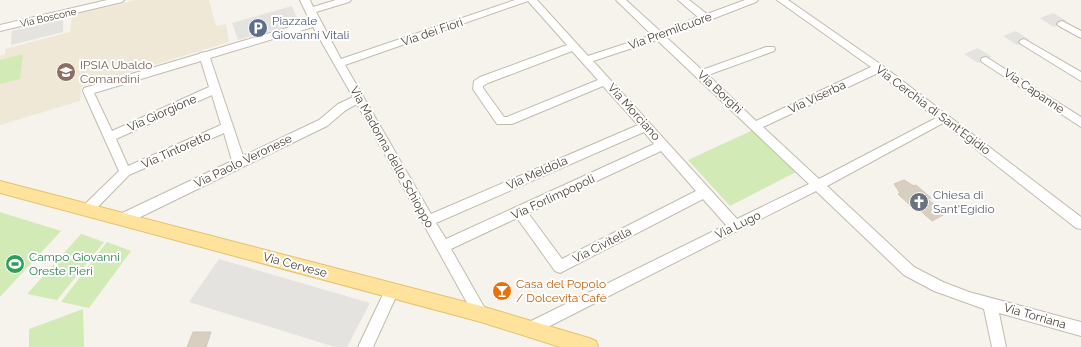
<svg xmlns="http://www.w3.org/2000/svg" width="1081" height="347" font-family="Raleway,sans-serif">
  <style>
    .education { fill: #efe8d6 }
    .green { fill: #d2eab5 }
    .parking { fill: #e5e3e0 }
    .building { fill: #d8cfc1; stroke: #d3c7b4 }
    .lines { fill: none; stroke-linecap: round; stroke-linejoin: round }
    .minor-casing { stroke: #c2bbae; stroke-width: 2 }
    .major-casing { stroke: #e6c16a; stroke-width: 2 }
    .minor { fill: #fff; fill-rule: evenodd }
    .major { fill: #ffe39c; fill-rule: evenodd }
    .labels { text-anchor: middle; stroke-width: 4; stroke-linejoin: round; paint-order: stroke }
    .far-street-label { font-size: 10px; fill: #4b4439; stroke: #fff }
    .service-label { font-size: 12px; fill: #4e5e75; stroke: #fff; text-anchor: start }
    .street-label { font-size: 12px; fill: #4b4439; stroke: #fff }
    .education-label { font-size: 12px; fill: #785e54; stroke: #fff; text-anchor: start }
    .worship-label { font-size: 12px; fill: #5b616d; stroke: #fff; text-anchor: start }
    .leisure-label { font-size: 12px; fill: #27864d; stroke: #fff; text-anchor: start }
    .food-label { font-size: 12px; fill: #c56008; stroke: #fff; text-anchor: start }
  </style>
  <rect width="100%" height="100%" fill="#f6f3ec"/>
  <path class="education" d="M136 0H209L216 26 226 24 229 42 81 87 80 101 0 125V56L5 54V49L70 32 72 15Z"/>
  <path class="green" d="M23 54 20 79 0 84V60Z
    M753 130 796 172 730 206 688 160Z
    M0 212 61 231 0 297Z
    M81 234 104 242 57 300 27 294Z
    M107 242 131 251 89 308 61 302Z
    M83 309 84 347H29V329Z"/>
  <path class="parking" d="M292 6 299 23 238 40 232 23Z
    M1053 13 1067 21 1054 27 1040 18Z
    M63 19V32L11 45 12 31Z
    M1016 31 1030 40 1017 45 1003 36Z
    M978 48 992 57 978 63 964 54Z
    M219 259 370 303 347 347H335L189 302Z"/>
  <path class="building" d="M904 180 914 186 916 185 931 198 928 199 945 214 932 221 915 206 912 207 898 194 900 193 894 184Z
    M193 332H211L206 347H187Z"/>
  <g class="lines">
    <defs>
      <path id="minor" d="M107 0H124L122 2 0 31V25Z
        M300 0H310L313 7 336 0H351L349 2 316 12 341 59 515 0H537L588 56 652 35 616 0H626L661 32 698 17 678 0H689L707 14 745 0H758L756 2 666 37 702 70 766 47H774L775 49 774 51 708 75 756 121 871 67 777 0H788L883 66 1081 217V229L1076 228 943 123 827 186 914 267 943 282 969 292 1081 322V336L999 313 1006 347H992L984 309 934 291 904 275 816 191 530 336 525 334 523 329 525 324 726 225 703 199 560 273 555 271 517 218 451 249 488 314 486 319 481 321 476 319 357 104 346 110 327 126 128 223 123 224 118 223 117 219 118 215 232 161 224 133 129 175 91 214 87 215 83 214 81 210 83 206 119 171 83 91 84 88 199 54 200 53 206 52 310 21ZM528 1 567 45 480 77 474 81 473 89 497 124H512L603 86 638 125 431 214 345 65ZM313 27 353 97 338 104 319 120 243 156 210 58ZM657 40 809 184 737 219 593 61ZM572 51 598 80 507 117H504L483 88V86L488 83ZM201 61 209 87 112 131 94 93ZM878 73 936 118 819 179 763 127ZM212 95 221 125 128 166 116 139ZM644 132 654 144 446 239 436 223ZM661 151 696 191 562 259 528 213Z
        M1062 21 1081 31V38L1059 26 1057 24 1059 22Z
        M1024 39 1081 72V81L1021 44 1019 42 1021 40Z
        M986 57 1081 117V127L982 62 981 60 982 58Z
        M392 284 397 286 399 290 373 347H358L387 286Z"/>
      <path id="major" d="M0 181 481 306 589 338 596 341 598 347H560L481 322 0 193Z"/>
    </defs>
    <use href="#minor" class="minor-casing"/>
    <use href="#major" class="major-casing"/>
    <use href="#minor" class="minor"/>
    <use href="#major" class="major"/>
  </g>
  <defs>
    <symbol id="parking-disc" viewBox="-11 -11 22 22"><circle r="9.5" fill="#5c6f8a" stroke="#fff"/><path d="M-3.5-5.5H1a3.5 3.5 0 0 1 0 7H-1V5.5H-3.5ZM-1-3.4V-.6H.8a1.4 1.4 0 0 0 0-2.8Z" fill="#fff"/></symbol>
    <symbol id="school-disc" viewBox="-11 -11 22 22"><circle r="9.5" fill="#8d6e63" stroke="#fff"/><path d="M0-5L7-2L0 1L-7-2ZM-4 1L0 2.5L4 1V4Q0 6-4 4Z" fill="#fff"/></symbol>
    <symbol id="church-disc" viewBox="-11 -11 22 22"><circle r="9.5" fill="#6b7280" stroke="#fff"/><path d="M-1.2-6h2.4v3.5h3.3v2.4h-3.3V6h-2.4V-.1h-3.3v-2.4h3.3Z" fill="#fff"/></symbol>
    <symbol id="stadium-disc" viewBox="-11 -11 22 22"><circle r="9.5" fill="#2e9e5b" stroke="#fff"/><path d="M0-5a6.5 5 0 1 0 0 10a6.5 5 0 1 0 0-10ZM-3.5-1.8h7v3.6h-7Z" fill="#fff"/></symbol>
    <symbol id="bar-disc" viewBox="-11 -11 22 22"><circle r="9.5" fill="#e8710a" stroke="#fff"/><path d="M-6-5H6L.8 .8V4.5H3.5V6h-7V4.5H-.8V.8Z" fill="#fff"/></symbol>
  </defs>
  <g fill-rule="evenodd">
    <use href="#parking-disc" x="247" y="17" width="22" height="22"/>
    <use href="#school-disc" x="55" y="61" width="22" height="22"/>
    <use href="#church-disc" x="908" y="191" width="22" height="22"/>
    <use href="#stadium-disc" x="4" y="253" width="22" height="22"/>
    <use href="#bar-disc" x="491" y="280" width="22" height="22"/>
  </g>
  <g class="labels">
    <g class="far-street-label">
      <text transform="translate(48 17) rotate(-13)" y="4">Via Boscone</text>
    </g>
    <g class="service-label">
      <text x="272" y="25">Piazzale<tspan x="272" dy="14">Giovanni Vitali</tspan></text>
    </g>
    <g class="street-label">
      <text transform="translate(670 31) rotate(-20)" y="4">Via Premilcuore</text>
      <text transform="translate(432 32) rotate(-19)" y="4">Via dei Fiori</text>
      <text transform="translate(1034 91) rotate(34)" y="4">Via Capanne</text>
      <text transform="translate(720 92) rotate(43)" y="4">Via Borghi</text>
      <text transform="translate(817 97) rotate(-25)" y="4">Via Viserba</text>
      <text transform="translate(933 110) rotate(37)" y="4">Via Cerchia di Sant'Egidio</text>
      <text transform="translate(634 112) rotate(48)" y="4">Via Morciano</text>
      <text transform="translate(162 113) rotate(-24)" y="4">Via Giorgione</text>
      <text transform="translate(176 150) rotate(-24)" y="4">Via Tintoretto</text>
      <text transform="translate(392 157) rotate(61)" y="4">Via Madonna dello Schioppo</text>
      <text transform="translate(243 161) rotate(-26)" y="4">Via Paolo Veronese</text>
      <text transform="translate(537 173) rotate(-24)" y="4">Via Meldola</text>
      <text transform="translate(553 197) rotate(-25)" y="4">Via Forlimpopoli</text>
      <text transform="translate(738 225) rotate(-26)" y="4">Via Lugo</text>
      <text transform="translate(602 245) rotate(-27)" y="4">Via Civitella</text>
      <text transform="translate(295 265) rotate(15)" y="4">Via Cervese</text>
      <text transform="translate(1035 316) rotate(16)" y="4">Via Torriana</text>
    </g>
    <g class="education-label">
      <text x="80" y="69">IPSIA Ubaldo<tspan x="80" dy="14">Comandini</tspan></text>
    </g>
    <g class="worship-label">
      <text x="933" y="199">Chiesa di<tspan x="933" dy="14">Sant'Egidio</tspan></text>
    </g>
    <g class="leisure-label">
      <text x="29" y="261">Campo Giovanni<tspan x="29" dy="14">Oreste Pieri</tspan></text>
    </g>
    <g class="food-label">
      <text x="516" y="288">Casa del Popolo<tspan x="516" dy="14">/ Dolcevita Cafè</tspan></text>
    </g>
  </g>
</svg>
